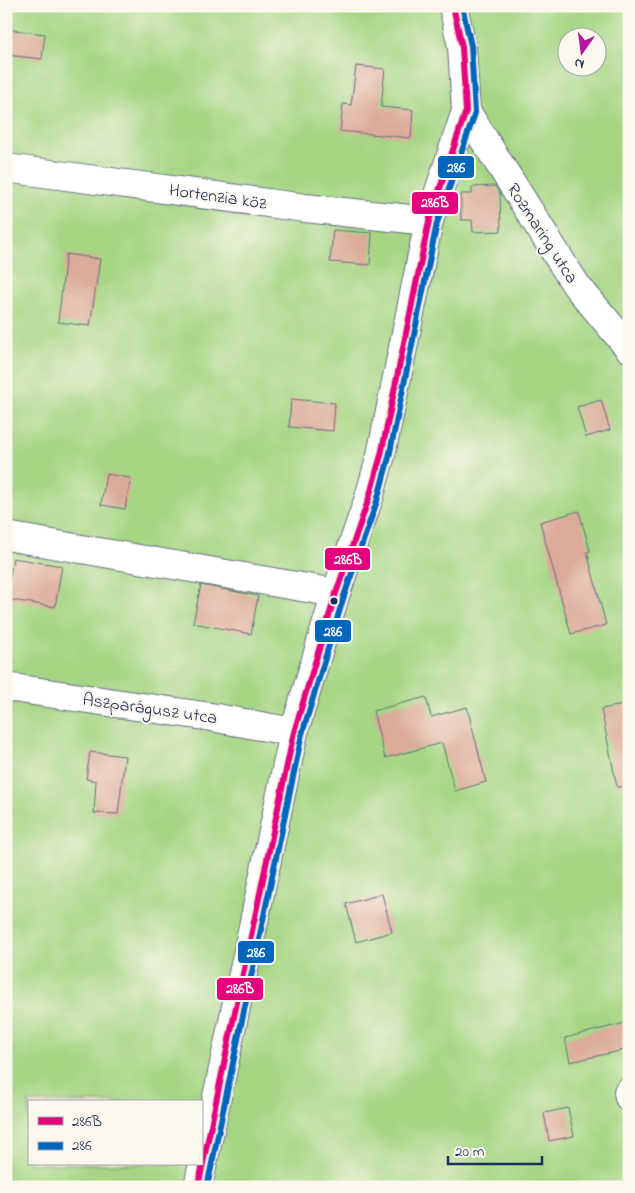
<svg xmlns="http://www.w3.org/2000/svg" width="635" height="1193" font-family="'Indie Flower',sans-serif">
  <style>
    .green { fill: #a6d684; stroke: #608271; fill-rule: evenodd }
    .building { fill: #dcaa98 }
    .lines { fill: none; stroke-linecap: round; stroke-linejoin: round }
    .minor-casing { stroke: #626d7e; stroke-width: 30 }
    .minor { stroke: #fff; stroke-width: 28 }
    .bus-1-casing { stroke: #fbf7ec; stroke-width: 10 }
    .bus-2-casing { stroke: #fbf7ec; stroke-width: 10 }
    .bus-1 { stroke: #e5007d; stroke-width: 6 }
    .bus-2 { stroke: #0065bd; stroke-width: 6 }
    .bus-dot { fill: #1b2f5e; stroke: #fbf7ec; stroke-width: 2 }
    .labels { text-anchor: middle; stroke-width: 4; stroke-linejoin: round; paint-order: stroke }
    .street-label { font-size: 18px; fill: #1b2f5e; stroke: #fbf7ec }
    .line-badge { stroke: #fbf7ec; stroke-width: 2 }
    .badge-label { font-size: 14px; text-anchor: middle; font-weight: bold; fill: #fff }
  </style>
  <rect width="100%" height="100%" fill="#fbf7ec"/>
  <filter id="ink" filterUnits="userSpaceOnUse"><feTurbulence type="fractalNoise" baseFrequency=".02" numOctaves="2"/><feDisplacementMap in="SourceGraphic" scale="10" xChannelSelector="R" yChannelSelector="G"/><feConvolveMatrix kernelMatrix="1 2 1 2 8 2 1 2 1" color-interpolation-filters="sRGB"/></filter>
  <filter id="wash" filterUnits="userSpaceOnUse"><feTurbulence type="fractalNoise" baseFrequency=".0096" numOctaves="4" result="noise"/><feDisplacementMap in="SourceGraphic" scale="20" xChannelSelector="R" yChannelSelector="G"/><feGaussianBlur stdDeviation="1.12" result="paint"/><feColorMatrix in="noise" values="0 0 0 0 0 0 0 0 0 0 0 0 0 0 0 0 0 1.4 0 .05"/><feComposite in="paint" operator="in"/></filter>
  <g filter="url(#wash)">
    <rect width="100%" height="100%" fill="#e7dfba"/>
    <path class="green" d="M6 6H629V1187H6ZM568 38H598V68H568ZM29 1102H201V1164H29Z"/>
    <g id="blocks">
      <path class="building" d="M6 29 45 34 42 59 6 55Z
        M356 66 385 69 381 107 413 110 411 138 340 131 343 104 351 105Z
        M495 186 500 194 501 231 473 232 472 220H461V194H472V187Z
        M333 230 372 233 370 265 330 262Z
        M66 254 100 259 90 326 58 322Z
        M291 399 335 403 333 431 289 427Z
        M601 400 610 430 586 437 577 407Z
        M106 474 131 478 125 509 101 505Z
        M579 511 590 551 587 552 606 625 571 634 540 522Z
        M13 558 62 566 55 607 6 599Z
        M201 585 258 596 251 634 193 623Z
        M426 697 431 717 467 707 486 782 455 791 442 743 385 758 373 711Z
        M629 704V786L617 787 601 709Z
        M90 752 125 756 118 814 94 813 96 781 86 779Z
        M382 894 392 932 356 942 346 904Z
        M629 1022V1049L570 1062 565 1038Z
        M568 1108 574 1136 549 1141 544 1113Z"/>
    </g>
  </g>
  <g filter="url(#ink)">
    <use href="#blocks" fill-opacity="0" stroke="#626d7e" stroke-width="1"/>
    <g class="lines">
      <defs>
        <path id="minor" d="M466 111 576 285 629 348
          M6 168 305 208 429 221
          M6 536 336 593
          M6 687 211 717 294 732
          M628 1092 629 1097
          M198 1187 294 732 336 593 369 498 381 455 429 221 466 111 462 47 453 6"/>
      </defs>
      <use href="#minor" class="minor-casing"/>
      <use href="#minor" class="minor"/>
      <defs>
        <path id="bus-1" d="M198 1187 294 732 336 593 369 498 381 455 429 221 466 111 462 47 453 6"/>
        <path id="bus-2" d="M207 1187 302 734 344 596 377 501 389 457 437 223 475 113 471 46 462 6"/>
      </defs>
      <use href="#bus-1" class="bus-1-casing"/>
      <use href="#bus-2" class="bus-2-casing"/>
      <use href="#bus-1" class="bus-1"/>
      <use href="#bus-2" class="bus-2"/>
    </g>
  </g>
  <circle class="bus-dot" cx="334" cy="601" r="4.5"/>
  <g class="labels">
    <g class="street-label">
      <text transform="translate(218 196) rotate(8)" y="6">Hortenzia köz</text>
      <text transform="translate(543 233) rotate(57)" y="6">Rozmaring utca</text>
      <text transform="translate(150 708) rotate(8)" y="6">Aszparágusz utca</text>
    </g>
  </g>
  <g class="line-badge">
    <rect x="437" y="155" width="38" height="24" rx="5" fill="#0065bd"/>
    <rect x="411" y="191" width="48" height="24" rx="5" fill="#e5007d"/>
    <rect x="324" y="547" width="47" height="24" rx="5" fill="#e5007d"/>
    <rect x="314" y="619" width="38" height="24" rx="5" fill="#0065bd"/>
    <rect x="237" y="940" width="38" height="24" rx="5" fill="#0065bd"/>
    <rect x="216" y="977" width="48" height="24" rx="5" fill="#e5007d"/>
  </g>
  <g class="badge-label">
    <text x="456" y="172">286</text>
    <text x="435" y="207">286B</text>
    <text x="348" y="564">286B</text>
    <text x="333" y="636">286</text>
    <text x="256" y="957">286</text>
    <text x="240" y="993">286B</text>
  </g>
  <rect width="635" height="1193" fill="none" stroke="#fbf7ec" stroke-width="25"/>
  <rect x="28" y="1100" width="175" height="65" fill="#fbf7ec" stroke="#a1a7b3"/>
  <rect x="38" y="1117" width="25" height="8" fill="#e5007d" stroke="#a1a7b3"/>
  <text x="72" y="1126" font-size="15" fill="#1b2f5e">286B</text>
  <rect x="38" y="1142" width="25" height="8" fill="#0065bd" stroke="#a1a7b3"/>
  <text x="72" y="1150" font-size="15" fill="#1b2f5e">286</text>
  <g transform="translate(582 52) rotate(194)"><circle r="24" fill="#fbf7ec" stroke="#a1a7b3"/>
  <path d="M0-4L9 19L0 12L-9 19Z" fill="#b5179e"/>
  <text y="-8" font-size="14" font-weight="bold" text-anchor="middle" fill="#1b2f5e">N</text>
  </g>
  <path d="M448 1156v8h94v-8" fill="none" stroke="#1b2f5e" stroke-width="2.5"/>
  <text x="455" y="1156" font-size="15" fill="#1b2f5e" stroke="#fbf7ec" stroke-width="4" paint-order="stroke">20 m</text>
</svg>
